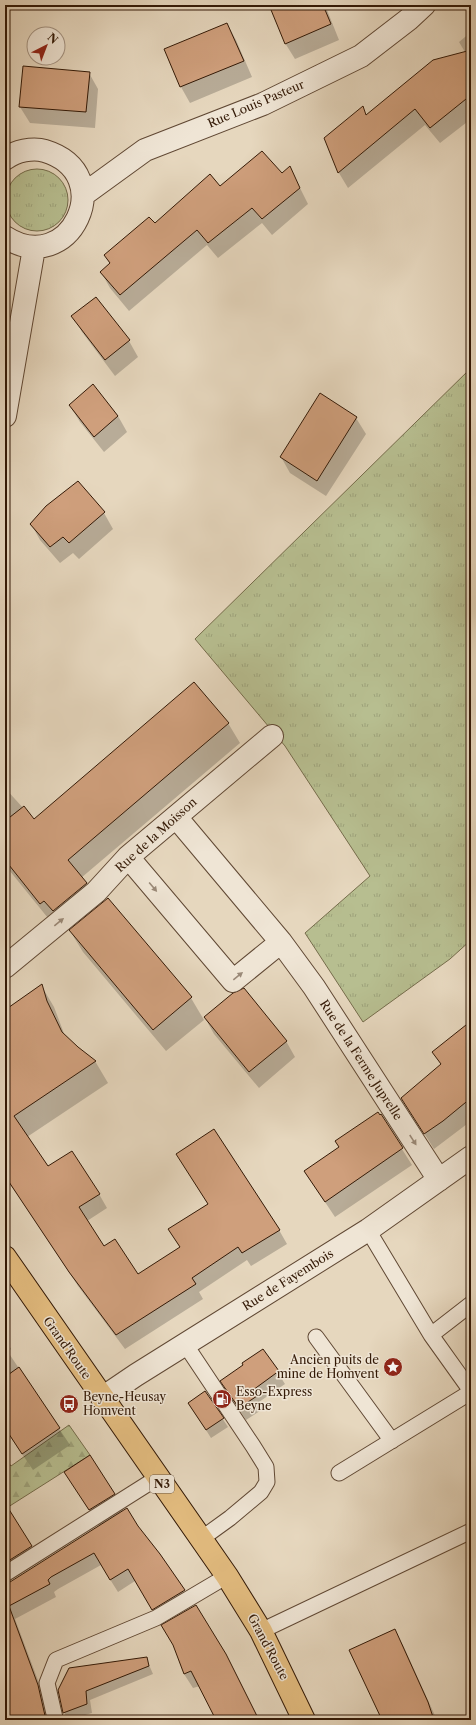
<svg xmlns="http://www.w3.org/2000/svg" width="476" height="1725" font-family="'Libre Caslon Text',serif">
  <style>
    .grass { fill: url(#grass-tufts); stroke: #756c4b }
    .forest { fill: url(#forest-firs); stroke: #756c4b }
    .shadow { fill: #0003 }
    .building { fill: #cf9f7c; stroke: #331906 }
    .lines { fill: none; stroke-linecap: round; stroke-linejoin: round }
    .service-casing { stroke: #604834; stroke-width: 17 }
    .minor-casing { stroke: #604834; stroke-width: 24 }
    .primary-casing { stroke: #331906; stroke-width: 24 }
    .service { stroke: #efe5d5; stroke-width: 15 }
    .minor { stroke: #efe5d5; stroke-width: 22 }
    .primary { stroke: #e3bc7f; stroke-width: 22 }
    .oneway { fill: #9a8978 }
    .labels { text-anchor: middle; stroke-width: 3; stroke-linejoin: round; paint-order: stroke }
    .shield { fill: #efe5d5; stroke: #6b5644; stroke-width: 1 }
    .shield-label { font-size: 11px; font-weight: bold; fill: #331906 }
    .street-label { font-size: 12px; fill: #331906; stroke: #efe5d5 }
    .poi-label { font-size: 12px; fill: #331906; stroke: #efe5d5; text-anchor: start }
  </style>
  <defs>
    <pattern id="grass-tufts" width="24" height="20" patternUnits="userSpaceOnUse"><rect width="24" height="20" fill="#b7be90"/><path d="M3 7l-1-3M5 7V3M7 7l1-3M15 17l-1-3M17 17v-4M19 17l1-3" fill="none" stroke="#9ea37b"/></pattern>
    <pattern id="forest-firs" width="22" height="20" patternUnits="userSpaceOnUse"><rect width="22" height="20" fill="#b7be90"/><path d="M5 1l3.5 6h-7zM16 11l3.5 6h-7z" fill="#9ea37b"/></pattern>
  </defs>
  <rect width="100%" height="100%" fill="#e6d7be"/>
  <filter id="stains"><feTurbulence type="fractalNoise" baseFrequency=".005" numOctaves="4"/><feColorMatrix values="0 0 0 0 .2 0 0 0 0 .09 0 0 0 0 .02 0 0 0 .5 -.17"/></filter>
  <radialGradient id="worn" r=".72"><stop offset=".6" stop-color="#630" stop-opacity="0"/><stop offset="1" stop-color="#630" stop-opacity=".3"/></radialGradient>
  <path class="grass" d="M6 200a31 31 0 1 1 62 0a31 31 0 1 1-62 0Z
    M471 368V940L450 959 363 1022 305 933 370 876 285 746 195 639Z"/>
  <path class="forest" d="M69 1425 90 1455 5 1509V1458L11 1466Z"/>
  <path class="shadow" d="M277 5H325L339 40 295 59 285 43Z
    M227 24 236 40 252 77 190 103 181 87 165 50Z
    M471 32V105L469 106 471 109V119L440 143 425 125 348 188 339 173 325 138 362 108 367 116 465 52 459 42Z
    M89 73 98 89 95 128 30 123 20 107Z
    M290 168 308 204 272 235 262 223 218 258 207 245 129 311 110 288 101 272 110 264 105 255 154 224 282 175Z
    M73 316 129 341 138 357 115 376 82 332Z
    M93 386 118 416 127 432 104 452 80 422 70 406Z
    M356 418 366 434 326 496 290 473 281 457Z
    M104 513 113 529 79 559 73 553 60 563 40 540 31 524Z
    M228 723 240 743 81 878 98 904 52 923 5 865V788L34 820Z
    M108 899 191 998 204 1020 166 1051 83 952 70 931Z
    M41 985 54 1007 65 1036 78 1048 95 1061 108 1083 27 1137 48 1167 99 1194 107 1208 87 1221 104 1248 137 1276 181 1248 170 1230 208 1204 177 1154 279 1230 287 1244 251 1266 247 1260 199 1292 203 1299 125 1349 78 1286 23 1201 5 1178V1011Z
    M205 1018 286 1041 295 1057 259 1088 214 1034Z
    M471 1028V1121L434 1149 402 1098 441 1065 433 1052Z
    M381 1116 412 1165 335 1217 305 1172 340 1148Z
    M5 1338 11 1349 8 1352 70 1445 33 1470 5 1429Z
    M263 1350 285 1384 259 1402 263 1409 246 1420 228 1393Z
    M205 1392 228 1427 211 1438 194 1411Z
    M75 1488 114 1494 124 1511 159 1554 191 1603 160 1621 135 1581 118 1592 101 1565 58 1589 54 1592 56 1597 15 1619 45 1699 50 1720H11L5 1709V1583H10L99 1526Z
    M13 1519 38 1559 5 1581V1523Z
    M394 1630 403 1645 437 1720H382Z
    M225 1654 234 1670 259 1720H217L200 1686 193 1688 184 1674Z
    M146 1658 153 1674 90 1700 92 1713 68 1720 64 1712 59 1690Z"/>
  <path class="building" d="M269 5H323L331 24 285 44Z
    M227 23 244 61 180 87 164 49Z
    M471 50V95L430 128 415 109 338 173 324 138 363 106 366 115 433 60Z
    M23 66 90 72 86 112 19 107Z
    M262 151 282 173 290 166 300 188 262 219 252 208 208 243 197 230 120 295 100 272 110 263 104 255 149 217 155 223 210 174 220 186Z
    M96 297 130 340 105 360 71 316Z
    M93 384 118 416 94 437 69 405Z
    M320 393 357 417 317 481 280 457Z
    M78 481 105 512 69 543 63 537 50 547 30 524 46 506Z
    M194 682 229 723 68 860 87 883 53 911 44 901 40 904 5 860V821L24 806 34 819Z
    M108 898 192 997 153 1030 69 930Z
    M42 984 47 1001 62 1032 78 1047 96 1061 14 1116 48 1166 72 1151 100 1194 79 1207 104 1246 115 1239 138 1274 180 1247 168 1229 208 1204 176 1154 214 1129 280 1230 242 1253 238 1247 192 1278 196 1284 116 1335 69 1272 5 1176V1010Z
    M244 988 287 1041 249 1072 204 1017 233 993Z
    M471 1021V1098L443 1121 424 1134 401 1098 441 1064 432 1052Z
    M378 1112 380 1115 381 1114 403 1148 325 1202 304 1171 339 1147 335 1141Z
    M263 1349 279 1371 253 1390 257 1396 239 1408 220 1381 243 1365 242 1363Z
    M19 1367 60 1428 22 1454 5 1428V1377Z
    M205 1391 224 1418 206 1430 188 1403Z
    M90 1455 115 1494 89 1510 64 1472Z
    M5 1503 32 1546 5 1563Z
    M127 1508 138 1526 160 1554 185 1590 152 1610 128 1569 110 1580 94 1553 51 1577 48 1580 50 1584 9 1606 38 1685 46 1720H10L5 1711V1583L10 1582Z
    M196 1605 226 1654 259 1720H216L191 1671 184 1674 173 1645 161 1625Z
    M395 1629 428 1702 434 1720H382L349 1650Z
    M147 1657 149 1666 86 1691 87 1704 63 1713 58 1690 69 1668Z"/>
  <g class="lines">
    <defs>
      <path id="service" d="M368 1230 431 1335 471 1391
        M431 1335 471 1304
        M316 1337 392 1441
        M185 1344 253 1446 266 1467 267 1482 261 1492 230 1518 201 1539
        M339 1473 471 1392
        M5 1574 157 1478
        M261 1631 471 1531
        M55 1718 47 1683 56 1660 156 1618 227 1576"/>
      <path id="minor" d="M5 159C15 151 33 147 45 151 120 174 70 279 5 237
        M83 195 145 150 263 104 361 56 409 19 424 5
        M5 416 34 248
        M176 817 281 942 314 987 439 1180
        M128 857 233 981 281 942
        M5 967 96 892 128 857 272 736
        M102 1398 136 1375 368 1230 471 1157"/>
      <path id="primary" d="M5 1257 227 1576 261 1631 304 1720"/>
    </defs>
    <use href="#service" class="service-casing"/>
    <use href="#minor" class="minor-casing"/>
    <use href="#primary" class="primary-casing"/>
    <use href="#service" class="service"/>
    <use href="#minor" class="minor"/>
    <use href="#primary" class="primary"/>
  </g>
  <defs><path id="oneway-solid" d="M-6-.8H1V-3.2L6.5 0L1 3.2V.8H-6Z"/></defs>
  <g class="oneway">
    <use href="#oneway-solid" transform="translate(153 887) rotate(50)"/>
    <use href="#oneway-solid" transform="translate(59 922) rotate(-39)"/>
    <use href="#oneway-solid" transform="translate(238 976) rotate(-39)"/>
    <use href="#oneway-solid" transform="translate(413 1140) rotate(57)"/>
  </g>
  <defs>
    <symbol id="sight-disc" viewBox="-11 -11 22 22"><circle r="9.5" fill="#8f2418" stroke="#efe5d5"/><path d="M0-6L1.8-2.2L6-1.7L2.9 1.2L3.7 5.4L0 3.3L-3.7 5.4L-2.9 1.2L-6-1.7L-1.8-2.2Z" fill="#fff"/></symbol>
    <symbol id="fuel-disc" viewBox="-11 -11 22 22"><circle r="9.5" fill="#8f2418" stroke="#efe5d5"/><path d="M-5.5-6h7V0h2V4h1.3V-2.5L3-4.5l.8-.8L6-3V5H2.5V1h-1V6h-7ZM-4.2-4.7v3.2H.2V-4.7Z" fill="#fff"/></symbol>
    <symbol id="bus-disc" viewBox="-11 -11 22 22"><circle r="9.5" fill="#8f2418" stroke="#efe5d5"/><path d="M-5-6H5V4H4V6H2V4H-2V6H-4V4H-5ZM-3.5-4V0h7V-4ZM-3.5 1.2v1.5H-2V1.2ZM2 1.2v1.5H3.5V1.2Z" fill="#fff"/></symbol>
  </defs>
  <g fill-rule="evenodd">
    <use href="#sight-disc" x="382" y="1356" width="22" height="22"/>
    <use href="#fuel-disc" x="211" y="1388" width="22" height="22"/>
    <use href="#bus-disc" x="58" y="1393" width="22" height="22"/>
  </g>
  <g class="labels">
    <rect class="shield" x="150" y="1475" width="24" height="18" rx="3"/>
    <g class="shield-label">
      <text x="162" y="1488">N3</text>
    </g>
    <g class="street-label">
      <text transform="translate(256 104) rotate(-23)" y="4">Rue Louis Pasteur</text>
      <text transform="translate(156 835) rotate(-42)" y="4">Rue de la Moisson</text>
      <text transform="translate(361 1060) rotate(57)" y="4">Rue de la Ferme Juprelle</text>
      <text transform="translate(288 1280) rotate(-32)" y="4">Rue de Fayembois</text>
      <text transform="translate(67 1348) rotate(55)" y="4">Grand'Route</text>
      <text transform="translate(268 1647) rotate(62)" y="4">Grand'Route</text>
    </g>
    <g class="poi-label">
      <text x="379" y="1364" text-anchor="end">Ancien puits de<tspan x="379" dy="14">mine de Homvent</tspan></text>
      <text x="236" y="1396">Esso-Express<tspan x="236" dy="14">Beyne</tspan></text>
      <text x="83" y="1401">Beyne-Heusay<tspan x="83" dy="14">Homvent</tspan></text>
    </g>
  </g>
  <rect width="476" height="1725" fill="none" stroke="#e6d7be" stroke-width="20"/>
  <rect x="6" y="6" width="464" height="1713" fill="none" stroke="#331906" stroke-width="2"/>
  <rect x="10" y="10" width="456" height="1705" fill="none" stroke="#331906"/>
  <g transform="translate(46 46) rotate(42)"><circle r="19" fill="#efe5d5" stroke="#a49382"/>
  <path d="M0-3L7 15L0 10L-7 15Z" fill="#8f2418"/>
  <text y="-6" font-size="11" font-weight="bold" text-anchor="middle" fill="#331906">N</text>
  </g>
  <rect width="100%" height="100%" filter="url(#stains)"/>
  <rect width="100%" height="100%" fill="url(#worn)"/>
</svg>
